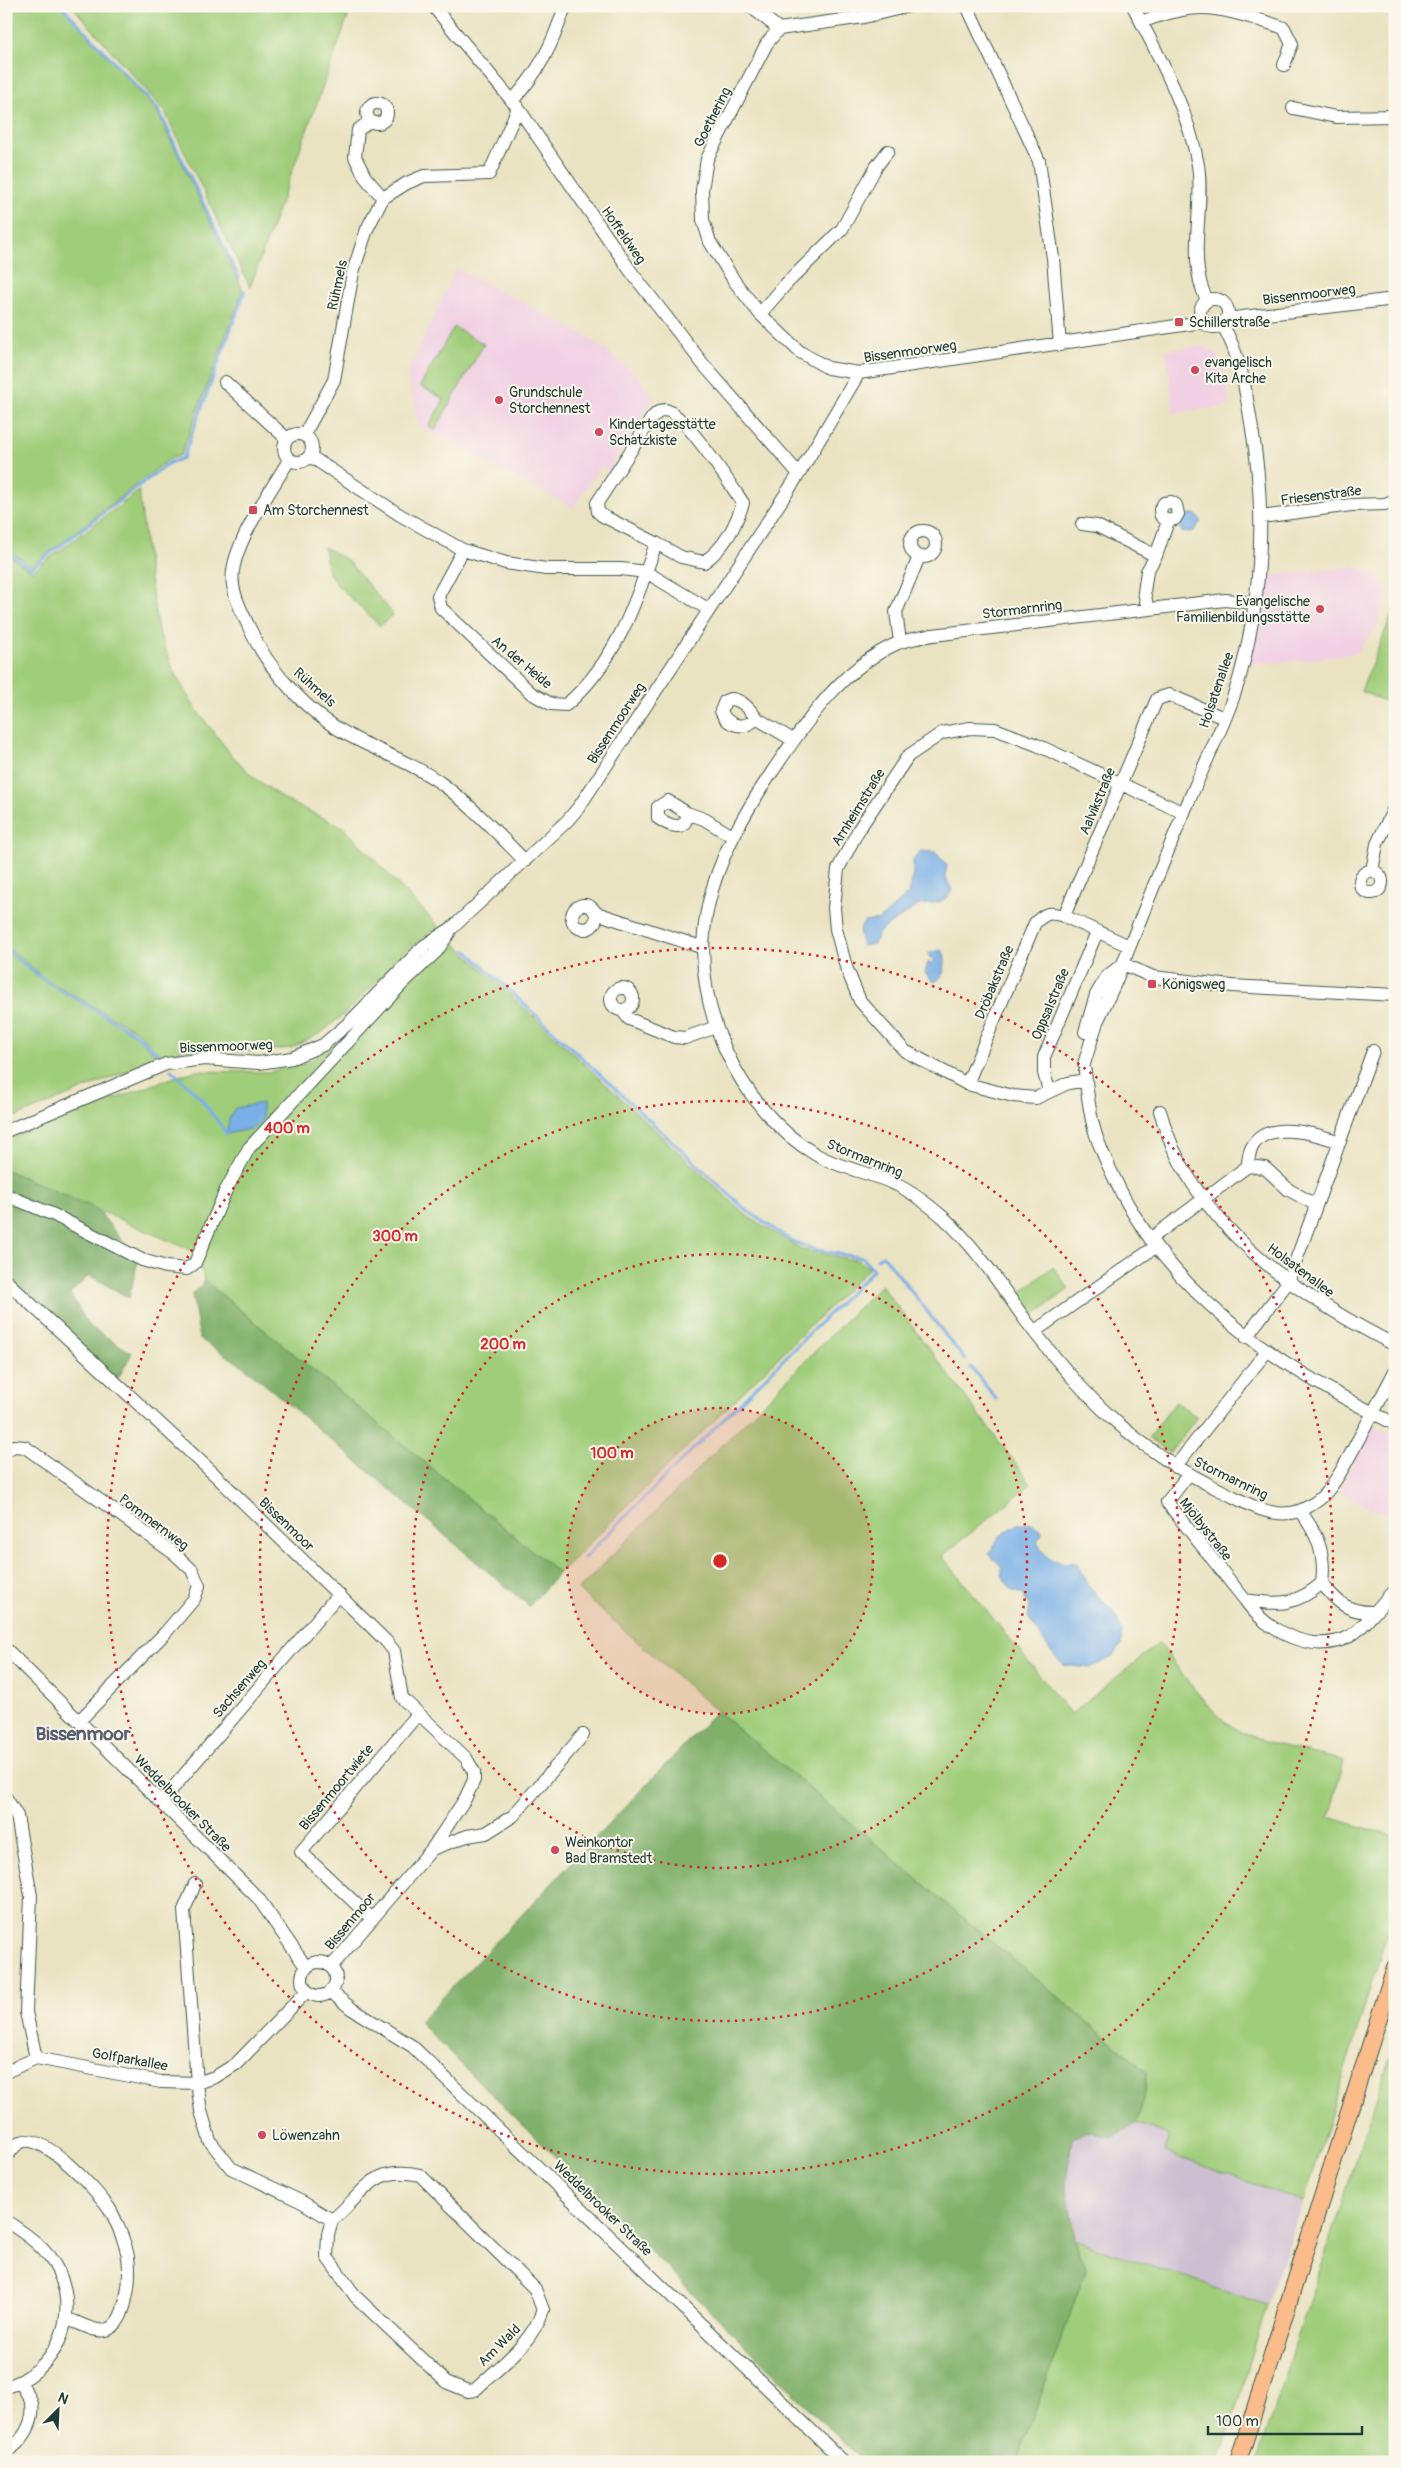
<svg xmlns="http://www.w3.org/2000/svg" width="1401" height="2468" font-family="Pangolin,sans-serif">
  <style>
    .built { fill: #f1d0e3 }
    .industrial { fill: #cebed1 }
    .green { fill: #a0cd7a; stroke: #608557 }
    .forest { fill: #80b06a; stroke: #50764f }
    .water { fill: #78afe7; stroke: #4c768e }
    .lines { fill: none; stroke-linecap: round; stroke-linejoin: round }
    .stream { stroke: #78afe7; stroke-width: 3 }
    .minor-casing { stroke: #3d5649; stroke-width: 14 }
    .major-casing { stroke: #3d5649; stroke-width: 18 }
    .minor { stroke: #fff; stroke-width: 12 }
    .major { stroke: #fabc8b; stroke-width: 16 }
    .ring { fill: none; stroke: #d62828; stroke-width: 2.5; stroke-dasharray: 2.5 5 }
    .poi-dot { fill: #d1495b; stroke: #fbf7ec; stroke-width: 2 }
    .labels { text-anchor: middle; stroke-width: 4; stroke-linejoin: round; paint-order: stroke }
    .street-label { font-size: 14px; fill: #1f3d34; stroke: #fbf7ec }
    .poi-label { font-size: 14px; fill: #1f3d34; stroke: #fbf7ec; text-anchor: start }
    .district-label { font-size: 19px; font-weight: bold; fill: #5a5f6f; stroke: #fbf7ec }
    .centre { fill: #d62828; stroke: #fbf7ec; stroke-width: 2.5 }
    .ring-label { font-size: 15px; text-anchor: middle; font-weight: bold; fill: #d62828; stroke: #fbf7ec; stroke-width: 4; stroke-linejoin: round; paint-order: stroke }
  </style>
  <rect width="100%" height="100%" fill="#fbf7ec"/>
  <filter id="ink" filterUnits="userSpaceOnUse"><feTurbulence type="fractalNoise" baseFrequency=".02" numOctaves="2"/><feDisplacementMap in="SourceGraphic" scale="10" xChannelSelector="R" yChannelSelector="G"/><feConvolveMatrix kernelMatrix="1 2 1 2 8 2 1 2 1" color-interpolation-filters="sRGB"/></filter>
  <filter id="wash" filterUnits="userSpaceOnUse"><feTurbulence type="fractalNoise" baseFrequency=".0096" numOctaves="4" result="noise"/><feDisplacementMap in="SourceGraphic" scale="20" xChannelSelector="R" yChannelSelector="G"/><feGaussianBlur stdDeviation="1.12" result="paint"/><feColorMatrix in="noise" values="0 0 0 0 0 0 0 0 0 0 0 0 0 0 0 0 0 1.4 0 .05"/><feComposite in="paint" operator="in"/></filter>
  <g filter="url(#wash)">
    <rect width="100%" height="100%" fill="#eae3c2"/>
    <path class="built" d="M456 268 587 336 637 375 654 398 608 471 601 466 573 508 419 426 407 374Z
      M1202 346 1216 352 1228 387 1229 406 1174 413 1166 350Z
      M1355 567 1374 573 1388 592 1377 626 1357 653 1315 659 1248 664 1264 576Z
      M1372 1425 1395 1436V1519L1338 1492Z"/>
    <path class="industrial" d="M1136 2123 1170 2135 1165 2152 1304 2202 1267 2306 1075 2240 1066 2183 1072 2137 1091 2132 1113 2138Z"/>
    <path class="green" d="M6 6H59L66 11 156 109 243 290 181 455 168 460 32 566 6 549Z
      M72 6H352L250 287 165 112Z
      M454 327 484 344 435 430 429 426 444 399 420 386Z
      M139 491 149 574 158 630 174 672 195 708 229 752 252 776 285 800 343 827 439 927 410 947 348 1011 321 1033 291 1048 254 1052 185 1050 163 1057 135 1030 44 978 6 946V554L32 571Z
      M324 547 348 561 393 614 380 626 337 585 328 571Z
      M1395 607V706L1361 691Z
      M445 934 747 1216 803 1250 860 1261 869 1268 559 1573 205 1281 195 1252 6 1170V1139L169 1079 195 1071 269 1072 308 1063 368 1012 423 950Z
      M6 951 42 980 133 1033 159 1058 6 1121Z
      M1053 1267 1069 1289 1034 1315 1018 1294Z
      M881 1285 1031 1484 942 1556 1071 1714 1159 1643C1179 1668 1207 1711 1233 1727 1258 1743 1314 1753 1344 1761L1329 1817 1395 1837V1908L1304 2202 1164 2152 1169 2135 1136 2123 1144 2099 1147 2072 717 1711 578 1590Z
      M1176 1402 1197 1417 1170 1453 1148 1438Z
      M1395 2042V2462H1256Z
      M1075 2240 1267 2306 1219 2462H1017L1086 2270Z"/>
    <path class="forest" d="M6 1170 97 1209 138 1261 129 1298 89 1275 70 1294 89 1326 132 1353 117 1380 6 1277Z
      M205 1281 559 1573 529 1606 243 1366 200 1339 192 1294Z
      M717 1711 1147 2072 1144 2099 1136 2123 1113 2138 1091 2132 1072 2137 1066 2183 1075 2240 1086 2270 1017 2462H863L419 2022Z"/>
    <path class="water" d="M1189 514H1195L1201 521 1194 531 1183 533 1180 529 1182 523Z
      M921 851 935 852 947 865 945 876 952 890 947 898 939 902 919 905 893 922 878 933 874 944 862 946 859 930 864 922 879 920 908 894 913 874V860Z
      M942 950C948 959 945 979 934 982L925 973 928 962 931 964 935 959 929 957V953Z
      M262 1103V1120L254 1128 227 1134 229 1119 235 1108Z
      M1017 1524H1031L1041 1529 1042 1534 1037 1541C1048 1563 1054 1562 1077 1563L1088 1586 1115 1613 1122 1632 1121 1645 1113 1657 1090 1668 1063 1665 1052 1653 1028 1617 1030 1607 1022 1594 1011 1590 1002 1575V1567L989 1554 999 1537Z"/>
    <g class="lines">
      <path class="stream" d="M62 6 158 109 239 278
        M6 552 31 568 169 463 183 458 245 291
        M6 949 43 979 133 1032 158 1054
        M466 950 746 1210 792 1241 816 1250 863 1258 873 1270 584 1558
        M171 1070 199 1096 227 1134
        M877 1259 883 1255 965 1360
        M971 1367 996 1399"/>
    </g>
  </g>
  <g filter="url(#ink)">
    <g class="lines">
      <defs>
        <path id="minor" d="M433 6 518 108 632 273 703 364 799 474
          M750 6 779 29
          M967 6 1039 161 1053 258 1060 345
          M1133 6C1159 57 1188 108 1198 165 1205 208 1186 261 1207 300
          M1141 22C1160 15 1181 8 1201 8 1222 7 1264 21 1284 28L1292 44 1284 65
          M512 101C539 72 553 44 565 6
          M367 113a10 10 0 1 1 20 0a10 10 0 1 1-20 0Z
          M1293 108 1336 117 1395 116
          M370 121 358 130 355 157 365 177 383 198
          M1200 313a14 14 0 1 1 28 0a14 14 0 1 1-28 0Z
          M760 314 786 284 842 229 876 167 888 151
          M1226 319 1395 299
          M859 373 828 368 800 352 760 314 735 282 710 242 703 220 702 190 707 159 767 43 779 29 864 17 909 6
          M225 382 287 439
          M284 448a14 14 0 1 1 28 0a14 14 0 1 1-28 0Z
          M304 435 334 380 353 272 367 229 383 198 407 183 424 176 489 174 518 108
          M310 456 400 515 463 550 506 563 546 569H621L646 572 708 609
          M289 460C272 489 237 538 233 571 230 589 240 608 248 625 268 671 309 715 354 738 383 753 416 765 442 784 472 806 498 834 525 861
          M1261 517 1351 505 1385 504 1395 500
          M1082 524 1097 526 1156 556
          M910 544a13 13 0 1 1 26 0a13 13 0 1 1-26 0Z
          M463 550 438 596 441 608 531 693 551 704 566 705C616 662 636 603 656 543L603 516 598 512 597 503 652 418C656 414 659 410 665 410 683 411 732 487 743 503 735 527 725 547 704 562L681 557 656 543
          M1254 603 1225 600 933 635C922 637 909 639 898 643 841 668 806 722 772 772 711 862 678 945 726 1051 744 1091 776 1131 815 1154 840 1169 871 1172 897 1185 914 1193 930 1206 944 1218 976 1247 1001 1286 1026 1321 1084 1397 1134 1449 1222 1491 1243 1501 1265 1516 1290 1513 1301 1512 1314 1504 1322 1497 1337 1481 1347 1461 1357 1442 1370 1418 1383 1395 1395 1371
          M1148 609 1144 592 1147 571 1156 556 1168 521 1175 519 1178 514 1176 505 1171 502 1164 503 1160 510 1161 516 1168 521
          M900 642 896 612 919 557
          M730 699C741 699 750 709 756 718 745 731 727 726 721 711L725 701Z
          M756 718 793 740
          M668 801 687 813C687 833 669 826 658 818V807Z
          M687 813 704 819 732 836
          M1360 882a11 11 0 1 1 22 0a11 11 0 1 1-22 0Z
          M1372 871 1377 844 1395 806
          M572 917a12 12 0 1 1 24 0a12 12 0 1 1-24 0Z
          M596 913 701 947
          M1129 946 1064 916 1157 699 1169 695 1224 718
          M1123 964 1153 977 1232 986 1395 995
          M611 999a11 11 0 1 1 22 0a11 11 0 1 1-22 0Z
          M622 1010 629 1019 674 1037 685 1038 716 1027
          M1085 1032 1096 995 1107 976 1123 964
          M1084 1064 1097 1022 1116 981C1140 920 1164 859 1190 798 1207 758 1228 718 1240 676 1262 595 1266 511 1252 429 1246 392 1241 356 1222 324
          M1085 1072C1087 1092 1089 1112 1095 1132 1101 1152 1111 1171 1120 1190 1178 1302 1285 1370 1395 1424
          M1086 1080 1068 1083 1036 1098 1013 1096 967 1084 905 1051 860 1001 846 967 836 929 834 908 838 869 859 829 908 756 942 733 970 728 995 729 1037 745 1184 813
          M967 1084 1035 923C1046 912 1050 912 1064 916
          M1049 1091 1044 1073V1057L1097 932
          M1160 1111C1190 1224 1297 1295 1395 1345
          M6 1131 166 1064 204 1059 259 1063 292 1058 323 1045 350 1022 424 946 452 928 567 821 579 807 799 474 859 373 1203 322
          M6 1195 54 1215 142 1260 166 1267 187 1269 195 1263 226 1190 249 1148 402 984 436 952 449 933
          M1316 1205 1289 1190 1265 1168 1248 1166C1248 1115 1309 1131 1340 1142
          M1150 1239 1248 1166
          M6 1281 214 1474 386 1641 394 1651 402 1698 466 1758 474 1772V1780L465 1799 432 1849 331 1967
          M1035 1331 1155 1247
          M1246 1337 1288 1282 1373 1051
          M6 1451 14 1446 25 1447 175 1554 192 1570 199 1586 194 1599 166 1632 79 1721
          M1175 1467 1267 1351
          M1188 1475 1167 1502 1245 1600C1278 1605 1296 1606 1322 1583 1326 1554 1317 1533 1300 1511
          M1245 1600C1266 1631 1313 1656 1350 1636 1360 1630 1368 1620 1375 1612 1349 1613 1337 1603 1322 1583
          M1375 1612 1395 1589
          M6 1649 258 1898 306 1967
          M6 1798 17 1816 31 1896 26 2012 36 2058
          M161 1802 339 1594
          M432 1849 467 1836 486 1833 513 1816 583 1735
          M195 1884 184 1910 197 2083 201 2111 210 2141 231 2168 302 2202 332 2220 328 2234 327 2257 356 2297 446 2382 468 2391 475 2390C501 2365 531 2345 543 2310L535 2289 420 2175C371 2164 365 2194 332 2220
          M371 1918 301 1852 418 1714
          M302 1979a17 17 0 1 1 34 0a17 17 0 1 1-34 0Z
          M330 1991 352 2009 412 2046 844 2462
          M6 2072 36 2058 161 2082 197 2083 215 2077 236 2064 307 1991
          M6 2158C10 2152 14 2145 21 2142 44 2132 97 2191 109 2208 115 2217 119 2229 123 2239 131 2259 130 2283 125 2303 122 2314 118 2326 106 2330 93 2333 78 2321 66 2319
          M6 2221C26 2234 47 2248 58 2271 81 2318 55 2372 6 2387
          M6 2451C22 2444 35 2422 32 2404 30 2397 24 2389 21 2383"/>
        <path id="major" d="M1238 2462 1395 1967"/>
      </defs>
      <use href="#minor" class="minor-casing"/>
      <use href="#major" class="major-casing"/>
      <use href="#minor" class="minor"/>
      <use href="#major" class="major"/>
    </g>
  </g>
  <circle cx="720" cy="1561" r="153" fill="#d62828" fill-opacity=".12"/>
  <g class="ring">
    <circle cx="720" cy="1561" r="153"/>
    <circle cx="720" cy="1561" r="307"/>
    <circle cx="720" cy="1561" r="460"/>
    <circle cx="720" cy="1561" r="613"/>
  </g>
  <g class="poi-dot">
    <rect x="1174" y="317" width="10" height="10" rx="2.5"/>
    <circle cx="1195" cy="370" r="5"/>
    <circle cx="499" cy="400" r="5"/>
    <circle cx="599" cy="432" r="5"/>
    <rect x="248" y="505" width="10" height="10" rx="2.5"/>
    <circle cx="1320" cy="609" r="5"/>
    <rect x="1147" y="979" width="10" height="10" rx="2.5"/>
    <circle cx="555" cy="1850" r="5"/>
    <circle cx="262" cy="2135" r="5"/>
  </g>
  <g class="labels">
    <g class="street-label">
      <text transform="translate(712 117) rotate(-63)" y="5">Goethering</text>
      <text transform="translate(624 235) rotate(55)" y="5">Hoffeldweg</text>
      <text transform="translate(337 285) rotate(-78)" y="5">Rühmels</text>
      <text transform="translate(1309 294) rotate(-7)" y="5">Bissenmoorweg</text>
      <text transform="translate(910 351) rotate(-8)" y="5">Bissenmoorweg</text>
      <text transform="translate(1321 495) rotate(-7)" y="5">Friesenstraße</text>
      <text transform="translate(1022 609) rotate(-7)" y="5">Stormarnring</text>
      <text transform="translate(522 662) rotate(40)" y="5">An der Heide</text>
      <text transform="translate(315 687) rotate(42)" y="5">Rühmels</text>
      <text transform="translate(1216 690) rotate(-71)" y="5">Holsatenallee</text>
      <text transform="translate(616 723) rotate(-57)" y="5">Bissenmoorweg</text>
      <text transform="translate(1097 801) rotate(-67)" y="5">Aalvikstraße</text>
      <text transform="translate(858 807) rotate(-58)" y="5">Arnheimstraße</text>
      <text transform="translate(994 982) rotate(-67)" y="5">Dröbakstraße</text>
      <text transform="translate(1050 1004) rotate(-67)" y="5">Oppsalstraße</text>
      <text transform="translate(226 1046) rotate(-2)" y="5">Bissenmoorweg</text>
      <text transform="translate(865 1158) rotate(22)" y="5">Stormarnring</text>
      <text transform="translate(1301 1270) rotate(37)" y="5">Holsatenallee</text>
      <text transform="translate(1231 1478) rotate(26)" y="5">Stormarnring</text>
      <text transform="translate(154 1522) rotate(37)" y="5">Pommernweg</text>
      <text transform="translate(287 1524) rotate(44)" y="5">Bissenmoor</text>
      <text transform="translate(1206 1529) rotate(52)" y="5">Mjölbystraße</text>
      <text transform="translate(239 1688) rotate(-49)" y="5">Sachsenweg</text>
      <text transform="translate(336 1787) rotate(-50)" y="5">Bissenmoortwiete</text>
      <text transform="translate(183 1803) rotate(45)" y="5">Weddelbrooker Straße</text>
      <text transform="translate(350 1921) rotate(-50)" y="5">Bissenmoor</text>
      <text transform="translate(130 2059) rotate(10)" y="5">Golfparkallee</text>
      <text transform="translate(603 2208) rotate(44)" y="5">Weddelbrooker Straße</text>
      <text transform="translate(499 2345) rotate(-45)" y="5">Am Wald</text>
    </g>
    <g class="poi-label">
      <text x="1189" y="327">Schillerstraße</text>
      <text x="1205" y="367">evangelisch<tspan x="1205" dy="16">Kita Arche</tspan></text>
      <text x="509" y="397">Grundschule<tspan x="509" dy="16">Storchennest</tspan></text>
      <text x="609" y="429">Kindertagesstätte<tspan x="609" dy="16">Schatzkiste</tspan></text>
      <text x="263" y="515">Am Storchennest</text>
      <text x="1310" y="606" text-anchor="end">Evangelische<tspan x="1310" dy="16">Familienbildungsstätte</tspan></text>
      <text x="1162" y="989">Königsweg</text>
      <text x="565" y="1847">Weinkontor<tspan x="565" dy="16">Bad Bramstedt</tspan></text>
      <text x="272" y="2140">Löwenzahn</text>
    </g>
    <g class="district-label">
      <text x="83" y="1740">Bissenmoor</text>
    </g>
  </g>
  <circle cx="720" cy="1561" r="8" class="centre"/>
  <g class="ring-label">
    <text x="287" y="1133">400 m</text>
    <text x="395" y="1241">300 m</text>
    <text x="503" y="1349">200 m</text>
    <text x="612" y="1458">100 m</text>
  </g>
  <rect width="1401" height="2468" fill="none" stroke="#fbf7ec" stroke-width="25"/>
  <g transform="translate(58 2410) rotate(24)" stroke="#fbf7ec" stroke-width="4" paint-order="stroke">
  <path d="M0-4L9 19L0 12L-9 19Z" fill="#1f3d34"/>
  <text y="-8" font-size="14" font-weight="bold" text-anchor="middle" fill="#1f3d34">N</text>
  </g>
  <path d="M1208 2426v8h154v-8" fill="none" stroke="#1f3d34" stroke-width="2.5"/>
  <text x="1216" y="2426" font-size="15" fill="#1f3d34" stroke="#fbf7ec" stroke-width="4" paint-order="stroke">100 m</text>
</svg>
